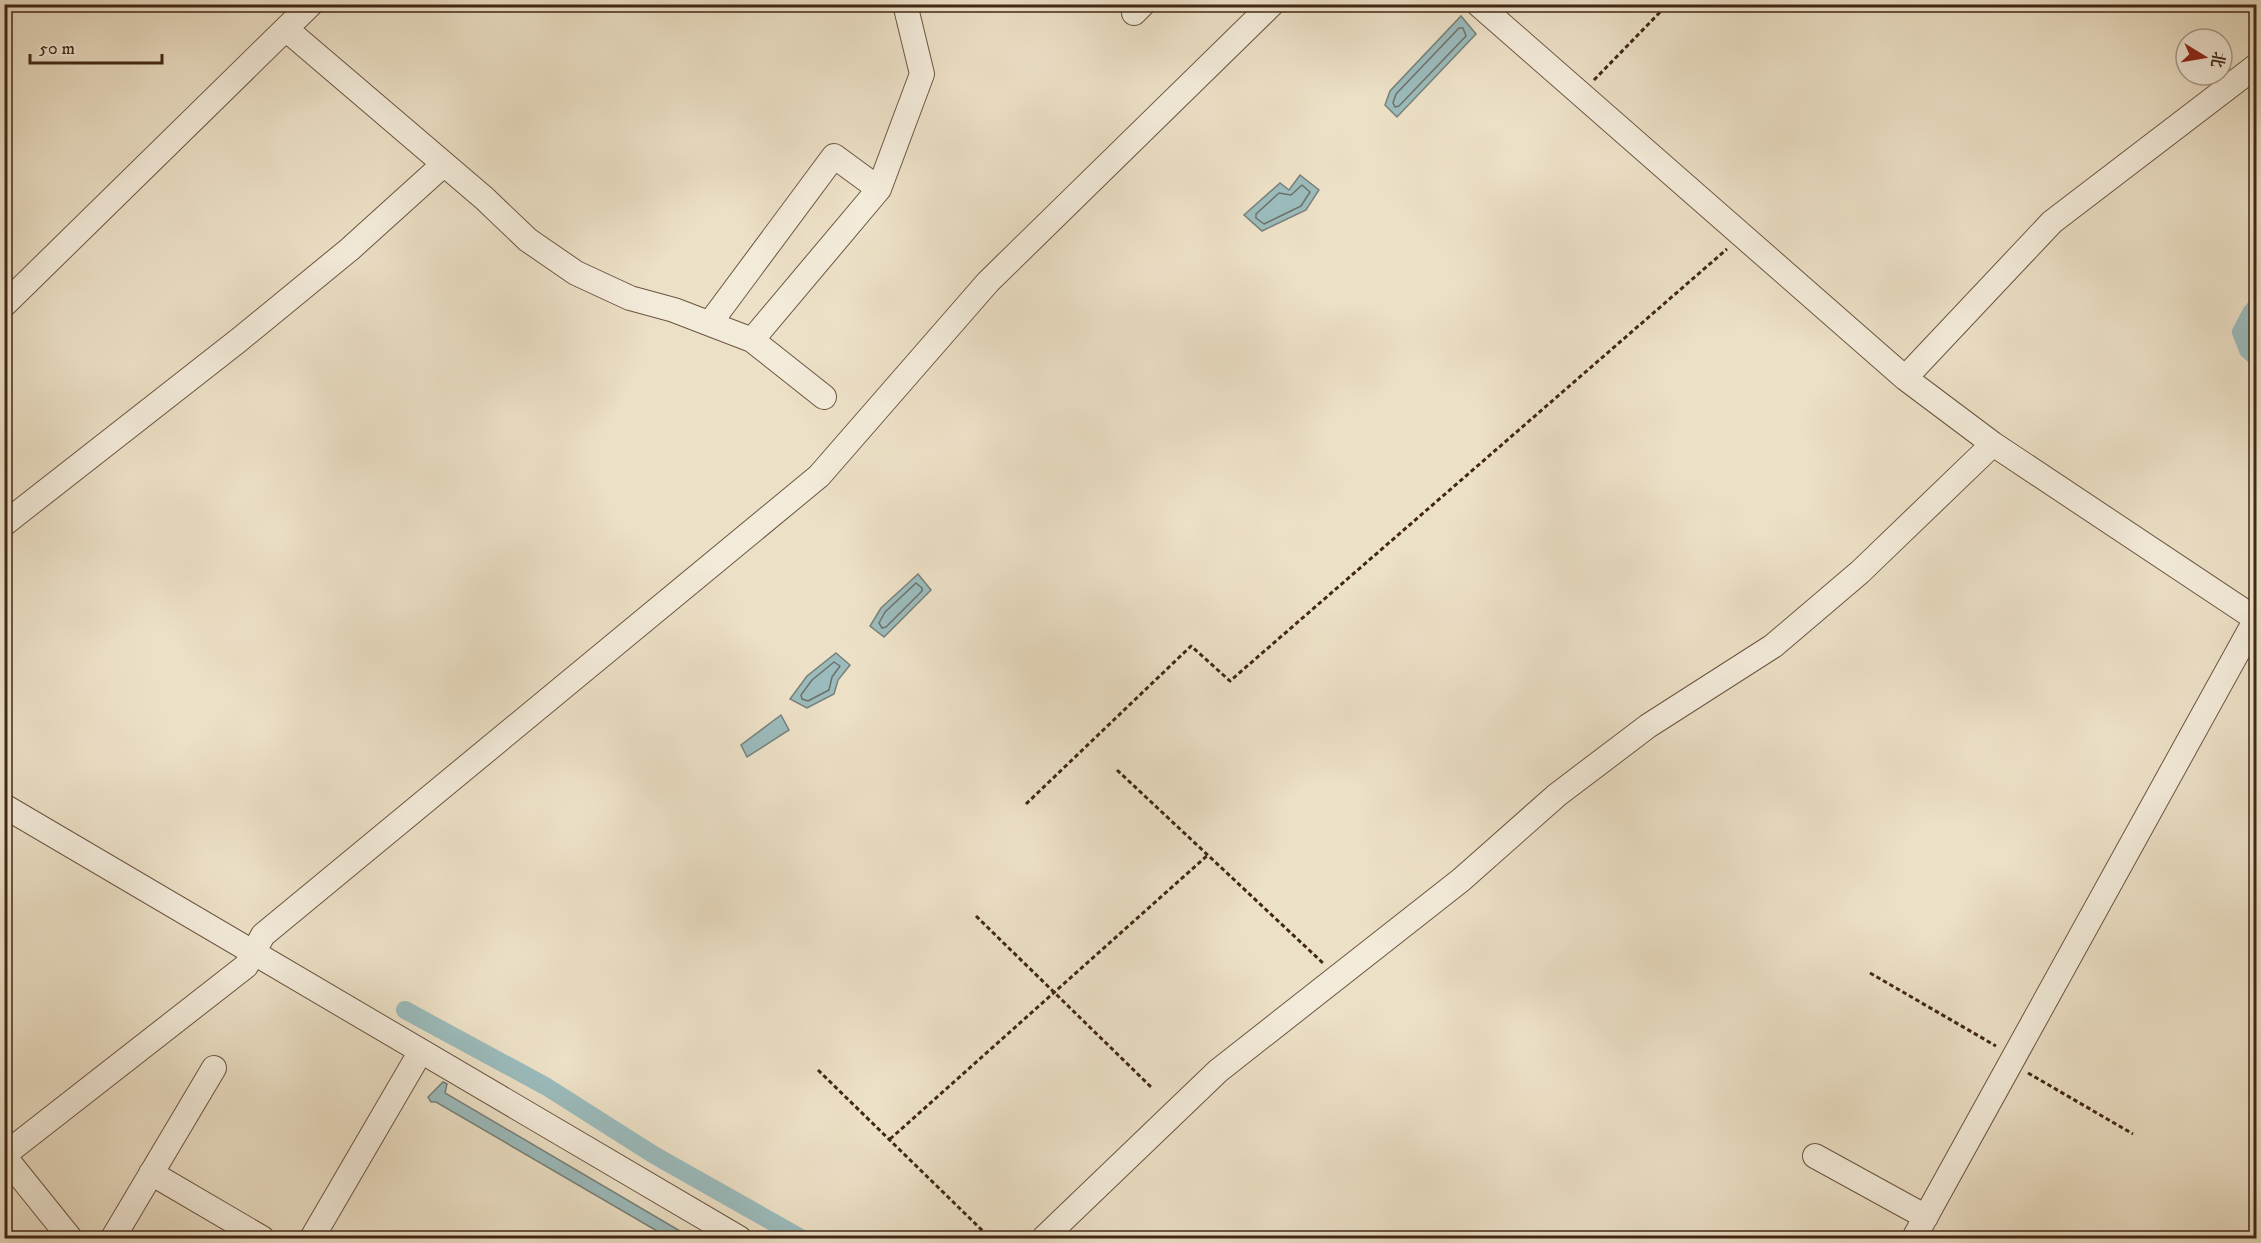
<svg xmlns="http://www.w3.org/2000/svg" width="2261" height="1243" font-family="'IM FELL DW Pica','Noto Serif SC',serif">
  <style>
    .water { fill: #9bbbbc; stroke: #778079; stroke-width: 1.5 }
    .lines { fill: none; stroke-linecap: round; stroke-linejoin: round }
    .shore { stroke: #6e7168; stroke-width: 1.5 }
    .canal { stroke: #9bbbbc; stroke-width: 18 }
    .minor-casing { stroke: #6c5541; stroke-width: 26 }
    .path { stroke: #412715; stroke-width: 3; stroke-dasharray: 4.5 3; stroke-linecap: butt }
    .minor { stroke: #f3ebda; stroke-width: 24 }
  </style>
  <rect width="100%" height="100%" fill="#ece0c6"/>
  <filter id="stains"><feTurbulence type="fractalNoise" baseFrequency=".00333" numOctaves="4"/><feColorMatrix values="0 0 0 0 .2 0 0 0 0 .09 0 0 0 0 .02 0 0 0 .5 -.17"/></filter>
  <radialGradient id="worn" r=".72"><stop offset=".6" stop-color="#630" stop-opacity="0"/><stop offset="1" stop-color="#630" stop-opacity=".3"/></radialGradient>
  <path class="water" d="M1461 16 1476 34 1397 117 1385 105 1390 91Z
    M1300 175 1319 190 1306 210 1262 231 1244 215 1280 183 1289 190Z
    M918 574 931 590 884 637 870 626 881 608Z
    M836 653 850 665 838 680 834 694 807 708 790 699 807 676Z
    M781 715 789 730 747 757 741 745Z
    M443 1082 447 1084 445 1093 692 1238H669L436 1102H431L428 1097Z"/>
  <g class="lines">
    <path class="shore" d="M1459 28H1463L1466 36 1399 106 1395 107 1393 103 1396 94Z
      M1302 185 1310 192 1301 206 1264 224 1256 218V214L1279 193 1291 195Z
      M916 583 922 588V591L886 627 882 628 879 623 885 612Z
      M834 662 840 666 832 677 829 690 808 701 802 699 801 695 812 680Z"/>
    <path class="canal" d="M2256 307 2251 313 2241 332 2248 350 2256 357
      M405 1010 547 1087 654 1155 801 1238"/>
    <defs>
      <path id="minor" d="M1478 4 1905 378 1993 444 2256 619
        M1134 13 1143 4
        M286 29 484 198 528 240 576 273 630 298 674 310 752 340 824 397
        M4 305 311 4
        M710 323 834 156 879 189
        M752 340 879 189 922 74 905 4
        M1905 378 2052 222 2256 66
        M4 524 239 340 350 249 444 164
        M4 806 739 1238
        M4 1155 246 966 263 935 819 476 988 282 1272 4
        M4 1156 70 1238
        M1815 1156 1926 1217
        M151 1173 262 1238
        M113 1238 214 1068
        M312 1238 421 1051
        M1044 1238 1218 1071 1461 880 1557 795 1648 726 1773 646 1860 572 1993 444
        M1914 1238 2256 619"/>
    </defs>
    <use href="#minor" class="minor-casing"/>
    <path class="path" d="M1594 80 1668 4
      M1117 770 1324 964
      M1026 804 1191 646 1230 681 1727 249
      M976 916 1151 1087
      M1870 973 1996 1046
      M818 1070 990 1238
      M2028 1073 2133 1134
      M890 1139 1208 855"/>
    <use href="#minor" class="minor"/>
  </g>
  <rect width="2261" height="1243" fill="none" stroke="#ece0c6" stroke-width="24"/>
  <rect x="6" y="6" width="2249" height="1231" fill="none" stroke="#412715" stroke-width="3"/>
  <rect x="12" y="12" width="2237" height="1219" fill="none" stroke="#412715" stroke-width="1.5"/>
  <g transform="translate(2204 57) rotate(101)"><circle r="28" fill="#f3ebda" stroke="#ac9d8b" stroke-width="1.5"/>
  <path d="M0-4.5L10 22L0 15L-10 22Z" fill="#8f2418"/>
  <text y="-9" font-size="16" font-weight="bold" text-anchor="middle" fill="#412715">北</text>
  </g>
  <path d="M30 54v9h132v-9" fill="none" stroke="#412715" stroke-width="3"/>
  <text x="39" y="54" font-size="18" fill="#412715" stroke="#f3ebda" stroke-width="4.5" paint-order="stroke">50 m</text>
  <rect width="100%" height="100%" filter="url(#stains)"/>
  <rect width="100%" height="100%" fill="url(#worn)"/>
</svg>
